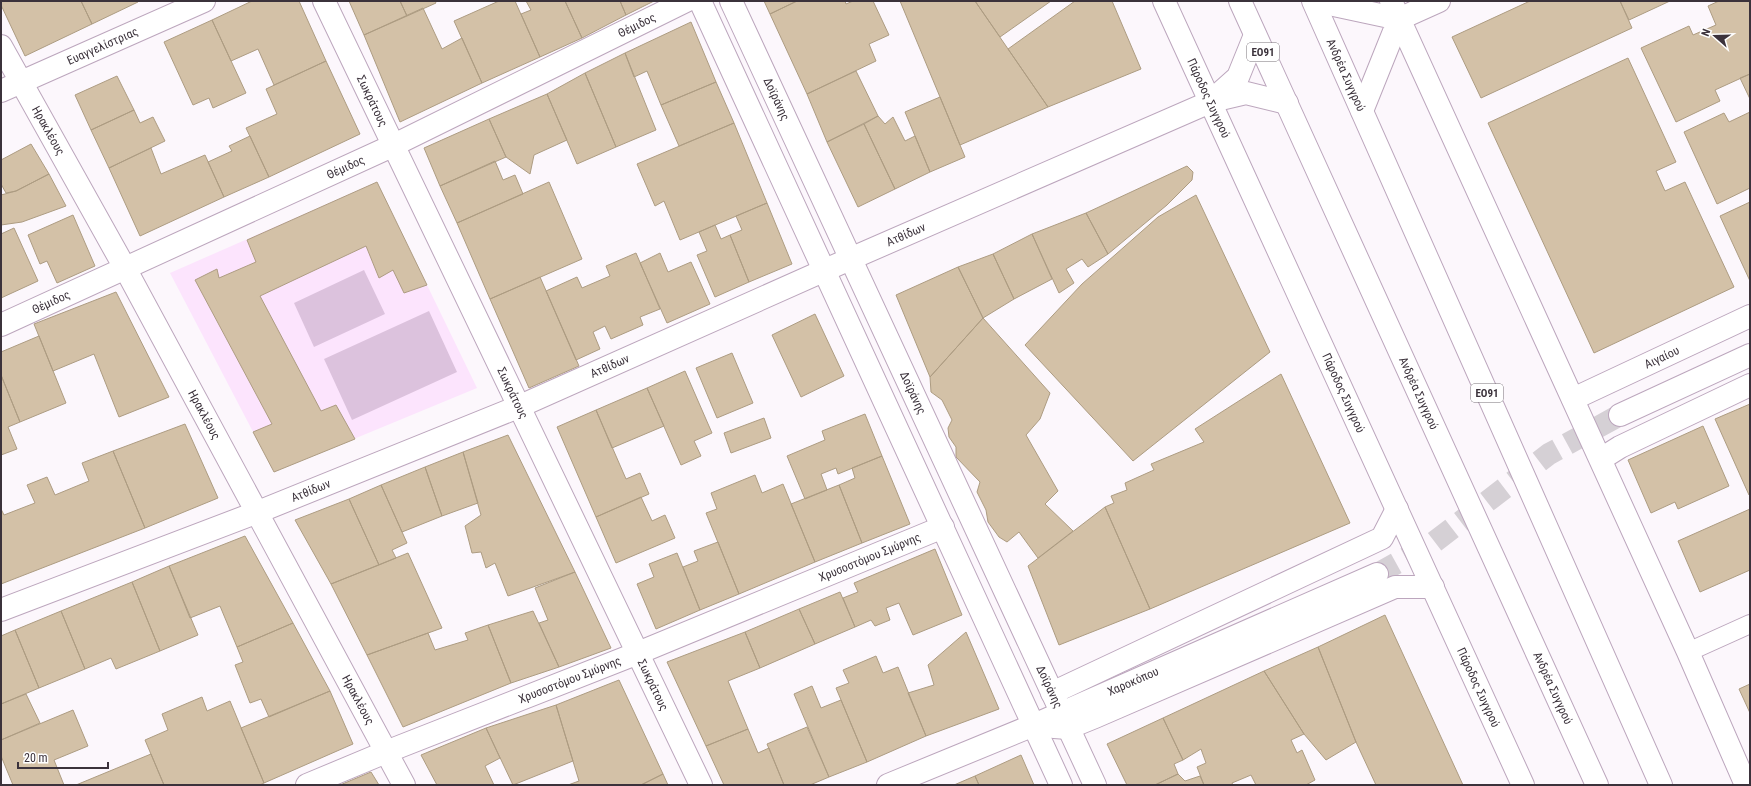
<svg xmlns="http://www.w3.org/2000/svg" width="1751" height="786" font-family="'Roboto Condensed',sans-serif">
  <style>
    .built { fill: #fce4fd }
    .green { fill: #dcc2dd }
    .building { fill: #d3c1a7; stroke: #ad9c82 }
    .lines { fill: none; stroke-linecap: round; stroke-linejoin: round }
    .secondary-tunnel { stroke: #d5d0d5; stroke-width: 22; stroke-dasharray: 22 11; stroke-linecap: butt }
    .lane-casing { stroke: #bca6bd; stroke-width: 20 }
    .street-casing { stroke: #bca6bd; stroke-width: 24 }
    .secondary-casing { stroke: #bca6bd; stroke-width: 24 }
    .highway-casing { stroke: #bca6bd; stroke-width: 24 }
    .lane { stroke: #fff; stroke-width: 18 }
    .street { stroke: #fff; stroke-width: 22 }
    .secondary { stroke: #fff; stroke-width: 22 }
    .highway { stroke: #fff; stroke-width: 22 }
    .labels { text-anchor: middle; stroke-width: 3; stroke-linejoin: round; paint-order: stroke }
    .shield { fill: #fff; stroke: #767076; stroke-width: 1 }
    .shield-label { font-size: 11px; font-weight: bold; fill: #3b323b }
    .street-label { font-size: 12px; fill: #3b323b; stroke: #fff }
  </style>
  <rect width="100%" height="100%" fill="#fcf7fc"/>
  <path class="built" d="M377 182 477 388 274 472 170 273Z"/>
  <path class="green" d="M364 270 385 314 314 347 294 303Z
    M429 311 457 372 352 420 324 359Z"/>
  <path class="building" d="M1 1H81L92 24 25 56 1 5Z
    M81 1H138V2L92 24Z
    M252 1H299L326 61 274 85 258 49 231 61 212 20Z
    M349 1H400L407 16 364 35Z
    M400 1H435L436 3 407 16Z
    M499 1H515L540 57 482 83 454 21Z
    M526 1H565L582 38 540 57 521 14 531 10Z
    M565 1H620L626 15 582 38Z
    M620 1H654L626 15Z
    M764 1H797L770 14Z
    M797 1H845L846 4 853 1H873L889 35 869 44 876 61 807 94 770 14Z
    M900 1H975L1048 107 960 145Z
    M975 1H1051L1000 37Z
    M1075 1H1112L1141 69 1048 107 1008 49Z
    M1530 1H1620L1632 28 1481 98 1452 37Z
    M1620 1H1670L1629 20Z
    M1719 1H1750V74L1715 90 1720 101 1676 122 1641 48 1689 26 1693 35 1716 25 1708 6Z
    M423 8 442 49 462 38 482 83 400 122 364 35Z
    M212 20 246 93 213 108 209 98 193 105 164 42Z
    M691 22 716 82 661 105 647 71 634 77 625 53Z
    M625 53 656 130 616 147 585 73Z
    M1628 58 1676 162 1656 171 1665 191 1685 182 1734 287 1594 353 1488 123Z
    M326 61 360 134 269 177 246 128 277 114 266 89Z
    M856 71 878 116 827 142 807 94Z
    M585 73 616 147 577 164 547 94Z
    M1750 74V99L1740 78Z
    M117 76 134 110 91 130 75 95Z
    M716 82 734 123 679 146 661 105Z
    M547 94 567 140 534 155 530 174 506 157 489 119Z
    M940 97 965 157 930 172 905 112Z
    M134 110 140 123 153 117 165 141 109 168 91 130Z
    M1750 112V188L1717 204 1684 132 1724 113 1729 122Z
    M878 116 885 124 893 117 905 141 915 136 930 172 895 189 864 124Z
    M489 119 506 157 440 186 424 148Z
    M734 123 767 203 680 240 664 201 655 206 637 164Z
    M864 124 895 189 858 207 827 142Z
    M250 136 269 177 224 197 208 162 232 151 229 146Z
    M31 144 49 174 16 191 6 193 1 184V160Z
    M151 148 161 174 205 155 224 197 140 236 109 168Z
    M495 161 503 180 515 175 523 194 457 223 440 186Z
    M1187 166 1193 172 1192 180 1167 205 1108 254 1086 213Z
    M49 174 66 206 22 222 1 225V195L16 191Z
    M377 182 427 285 404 293 393 270 379 278 366 246 260 296 321 411 336 405 355 439 274 472 253 432 272 424 195 280 217 269 219 278 256 262 247 240Z
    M549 182 582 259 490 299 457 223Z
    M1196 195 1270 352 1133 461 1025 345 1082 284 1158 217Z
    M1750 202V281L1720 216Z
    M767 203 792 264 749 282 730 235 742 230 736 216Z
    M1086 213 1108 254 1088 267 1082 259 1066 269 1074 283 1059 293 1032 234Z
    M73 215 95 266 57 283 47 261 40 264 28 235Z
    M715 225 721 239 730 235 749 282 715 297 697 255 707 251 699 232Z
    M14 228 38 281 1 298V234Z
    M1032 234 1052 279 1014 299 993 254Z
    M636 253 660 309 640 317 643 325 611 339 605 326 593 332 600 349 576 360 546 291 577 277 582 288 610 276 606 266Z
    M660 253 668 272 691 262 710 304 667 323 640 263Z
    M993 254 1014 299 983 318 958 267Z
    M958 267 983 318 930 377 896 295Z
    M540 277 579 366 529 388 490 299Z
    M116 292 169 397 119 417 94 354 53 371 34 324Z
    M815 314 844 376 801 397 772 335Z
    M983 318 1050 393 1040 419 1026 435 1058 491 1045 504 1073 531 1038 558 1019 532 1007 542 999 537 988 522 986 510 977 492 980 482 956 457V447L949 437 948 428 952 420 942 400 931 392 930 377Z
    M39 336 66 403 20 422 1 375V352Z
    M732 353 753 403 717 418 696 368Z
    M685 371 712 433 694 441 701 456 681 465 647 388Z
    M1281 374 1350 523 1150 609 1105 507 1114 503 1111 496 1127 490 1125 483 1154 470 1151 464 1204 442 1195 429Z
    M1 375 20 422 8 427 17 449 1 455Z
    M647 388 664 426 612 448 596 410Z
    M1750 404V494L1749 495 1715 419Z
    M596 410 626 479 640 473 649 494 596 517 557 427Z
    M865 414 882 456 838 474 836 468 821 474 827 490 805 499 787 456 825 440 822 431Z
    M764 418 771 438 731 453 724 433Z
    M185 424 218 498 145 528 113 451Z
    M1703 426 1729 486 1678 509 1675 502 1651 513 1628 460Z
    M508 435 575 572 508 596 495 563 486 568 481 552 472 553 465 526 481 515 463 452Z
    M113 451 145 528 1 584V509L4 515 35 503 27 485 47 477 55 495 89 481 82 463Z
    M463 452 478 503 442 516 425 467Z
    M882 456 910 524 862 543 839 485 855 478 852 468Z
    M425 467 442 516 402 532 381 485Z
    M755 475 762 493 783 484 815 562 739 594 706 513 717 509 711 493Z
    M381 485 407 543 392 550 396 558 379 565 349 499Z
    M839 485 862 543 815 562 791 504Z
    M641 497 652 521 665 515 675 538 616 563 596 517Z
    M349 499 379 565 331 584 295 520Z
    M1105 507 1150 609 1059 645 1028 566Z
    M1750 509V570L1700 592 1678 541Z
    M245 536 293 623 237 647 220 606 190 618 169 566Z
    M718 542 739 594 700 610 683 567 698 561 694 551Z
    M935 549 962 615 913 635 899 603 886 608 890 620 875 626 871 620 855 627 843 598 858 592 854 583Z
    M408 553 442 628 367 655 331 584Z
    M677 553 700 610 656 629 637 584 654 577 649 564Z
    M169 566 198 635 160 651 132 582Z
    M575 572 611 648 559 667 539 623 548 620 535 588Z
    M132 582 160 651 116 669 111 658 85 669 61 611Z
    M840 592 855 627 815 644 799 609Z
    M799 609 815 644 760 668 745 632Z
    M61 611 85 669 39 688 15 630Z
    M533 611 559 667 511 683 488 625Z
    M1385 615 1463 785H1376L1356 742 1318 647Z
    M293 623 330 691 269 717 261 699 250 703 235 665 243 662 237 647Z
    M488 625 511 683 403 727 367 655 428 633 435 650 468 640 465 633Z
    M15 630 39 688 1 704V636Z
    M745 632 760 668 728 681 748 729 706 746 667 662Z
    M966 632 999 709 926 736 908 693 934 685 928 665Z
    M1318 647 1356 742 1326 760 1304 734 1264 671Z
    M876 656 883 673 898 667 926 736 867 762 836 688 849 683 843 670Z
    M1264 671 1304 734 1291 740 1297 753 1302 750 1315 780 1306 785H1256L1251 775 1232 783 1233 785H1204L1197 767 1206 763 1201 749 1183 760 1163 718Z
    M619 680 663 774 641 785H568L579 781 556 705Z
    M1750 684V713L1739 689Z
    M812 686 821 708 841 700 867 762 829 777 794 694Z
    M330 691 353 744 264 783 241 728Z
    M26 694 40 723 1 740V704Z
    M202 697 207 711 230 701 264 783 260 785H164L145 740 168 730 162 714Z
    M556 705 573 761 513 785 486 728Z
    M73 710 88 746 54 760 64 785H13L1 756V740Z
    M1163 718 1183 760 1174 764 1178 774 1155 785H1127L1107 744Z
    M807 727 829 777 810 785H784L767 744Z
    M486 728 500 758 485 766 494 785H437L421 755Z
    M748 729 758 753 769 748 784 785H724L706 746Z
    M151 754 164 785H76Z
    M1021 755 1034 785H979L975 776Z
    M371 772 379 785H340Z
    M663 774 668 785H641Z
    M1178 774 1185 781 1200 776 1204 785H1155Z
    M975 776 979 785H954Z"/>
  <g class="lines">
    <path class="secondary-tunnel" d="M1377 574 1433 543 1549 454 1620 415"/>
    <defs>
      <path id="lane" d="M1688 652 1750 624"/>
      <g id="street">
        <path id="s1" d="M324 1 701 785"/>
        <path d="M700 1 1061 785"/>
        <path id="s2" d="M731 1 1095 785"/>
        <path id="s3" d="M1 46 125 268 404 785"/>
        <path id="s4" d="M1 91 204 1"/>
        <path id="s5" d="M1 325 392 146 686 1"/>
        <path id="s6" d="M1573 399 1750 316"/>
        <path d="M1601 459 1620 447 1750 385"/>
        <path id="s7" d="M1 610 258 512 518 407 850 259 1210 102"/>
        <path d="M1052 693 1382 538 1397 509"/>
        <path d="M1054 727 1068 728 1095 717 1395 587H1433"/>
        <path id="s8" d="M307 785 386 752 638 653 943 527"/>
      </g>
      <g id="secondary">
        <path id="s9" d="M1164 1 1523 785"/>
        <path d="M1391 1 1688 652 1746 785"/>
        <path d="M1399 19 1439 1"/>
        <path d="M1620 415 1750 355"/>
        <path id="s10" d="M888 785 1034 725 1377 574"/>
      </g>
      <g id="highway">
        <path id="s11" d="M1240 1 1597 785"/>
        <path id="s12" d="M1313 1 1661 785"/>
        <path d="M1315 1 1399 19 1362 111"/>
        <path d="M1212 101 1246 93 1287 103"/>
        <path d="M1210 102 1238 77 1255 35"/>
      </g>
    </defs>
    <use href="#lane" class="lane-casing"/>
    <use href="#street" class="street-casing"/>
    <use href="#secondary" class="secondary-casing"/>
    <use href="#highway" class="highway-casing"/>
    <use href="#lane" class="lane"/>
    <use href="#street" class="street"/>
    <use href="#secondary" class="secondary"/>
    <use href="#highway" class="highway"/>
  </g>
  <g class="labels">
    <g class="shield">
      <rect x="1247" y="43" width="32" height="18" rx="3"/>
      <rect x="1471" y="384" width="32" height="18" rx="3"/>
    </g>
    <g class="shield-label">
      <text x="1263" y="56">ΕΟ91</text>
      <text x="1487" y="397">ΕΟ91</text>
    </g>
    <g class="street-label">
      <text dy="4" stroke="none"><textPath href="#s5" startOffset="703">Θέμιδος</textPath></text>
      <text dy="4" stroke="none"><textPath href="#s4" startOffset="111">Ευαγγελίστριας</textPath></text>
      <text dy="4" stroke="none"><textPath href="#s12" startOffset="81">Ανδρέα Συγγρού</textPath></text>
      <text dy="4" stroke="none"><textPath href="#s2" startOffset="108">Δοϊράνης</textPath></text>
      <text dy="4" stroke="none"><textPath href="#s9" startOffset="107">Πάροδος Συγγρού</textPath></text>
      <text dy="4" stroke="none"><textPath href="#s1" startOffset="111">Σωκράτους</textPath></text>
      <text dy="4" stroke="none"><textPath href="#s3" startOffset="97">Ηρακλέους</textPath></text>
      <text dy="4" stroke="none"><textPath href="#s5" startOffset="379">Θέμιδος</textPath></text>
      <text dy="4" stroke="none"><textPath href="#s7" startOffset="980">Ατθίδων</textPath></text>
      <text dy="4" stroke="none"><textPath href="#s5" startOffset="55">Θέμιδος</textPath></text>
      <text dy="4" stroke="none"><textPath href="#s6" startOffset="98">Αιγαίου</textPath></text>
      <text dy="4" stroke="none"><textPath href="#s7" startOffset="656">Ατθίδων</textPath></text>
      <text dy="4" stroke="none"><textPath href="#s1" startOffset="435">Σωκράτους</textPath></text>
      <text dy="4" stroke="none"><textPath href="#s2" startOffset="432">Δοϊράνης</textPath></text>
      <text dy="4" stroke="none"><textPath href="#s9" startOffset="431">Πάροδος Συγγρού</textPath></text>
      <text dy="4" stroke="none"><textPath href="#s11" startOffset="431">Ανδρέα Συγγρού</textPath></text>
      <text dy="4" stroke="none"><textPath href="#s3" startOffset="421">Ηρακλέους</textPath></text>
      <text dy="4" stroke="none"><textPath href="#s7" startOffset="332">Ατθίδων</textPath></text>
      <text dy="4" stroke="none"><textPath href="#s8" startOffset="607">Χρυσοστόμου Σμύρνης</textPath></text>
      <text dy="4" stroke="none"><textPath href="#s8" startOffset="283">Χρυσοστόμου Σμύρνης</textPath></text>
      <text dy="4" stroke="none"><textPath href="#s10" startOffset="266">Χαροκόπου</textPath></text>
      <text dy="4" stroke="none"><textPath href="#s1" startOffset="759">Σωκράτους</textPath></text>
      <text dy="4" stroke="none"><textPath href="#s2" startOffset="756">Δοϊράνης</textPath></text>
      <text dy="4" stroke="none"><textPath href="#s9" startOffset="755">Πάροδος Συγγρού</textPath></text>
      <text dy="4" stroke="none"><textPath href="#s11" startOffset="755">Ανδρέα Συγγρού</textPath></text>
      <text dy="4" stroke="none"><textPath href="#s3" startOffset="745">Ηρακλέους</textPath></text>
    </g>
  </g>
  <rect width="1751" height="786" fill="none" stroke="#3b323b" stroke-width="4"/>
  <g transform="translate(1715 36) rotate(290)" stroke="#ffffff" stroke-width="3" paint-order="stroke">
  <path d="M0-3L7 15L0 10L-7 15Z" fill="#3b323b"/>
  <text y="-6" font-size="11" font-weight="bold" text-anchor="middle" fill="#3b323b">N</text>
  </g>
  <path d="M18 762v6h90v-6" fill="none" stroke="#3b323b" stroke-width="2"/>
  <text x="24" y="762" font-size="12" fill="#3b323b" stroke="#ffffff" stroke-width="3" paint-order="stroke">20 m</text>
</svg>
